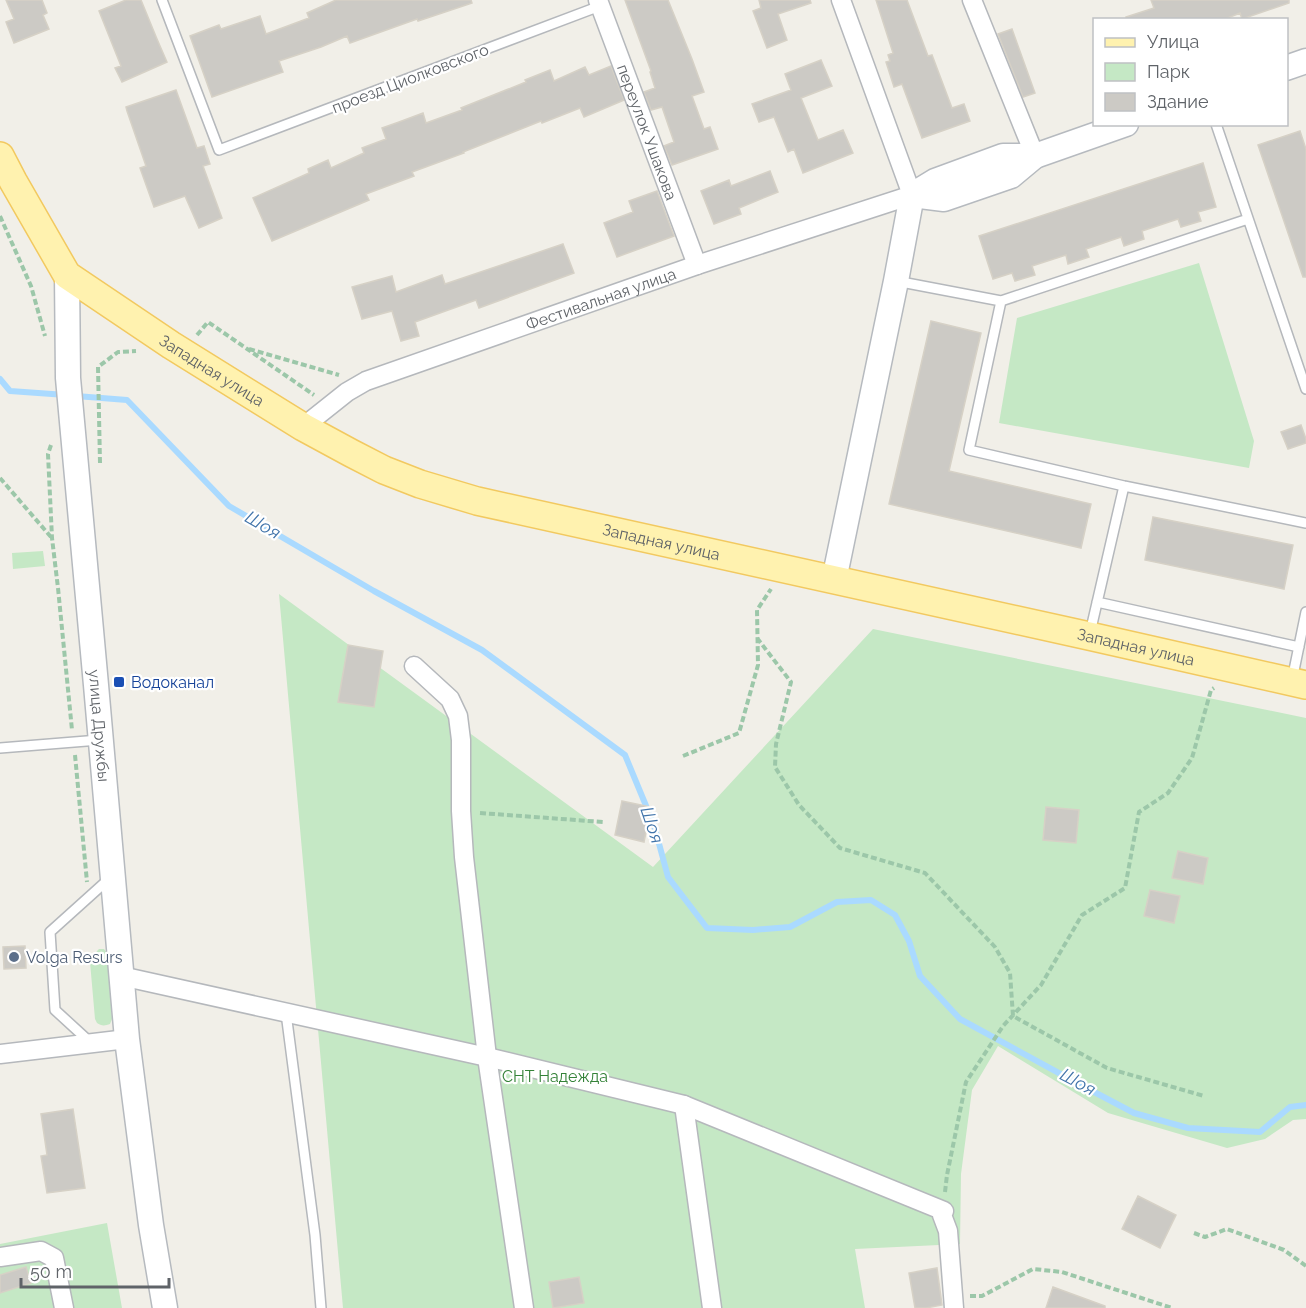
<svg xmlns="http://www.w3.org/2000/svg" width="1306" height="1308" font-family="Raleway,sans-serif">
  <style>
    .green { fill: #c5e8c5 }
    .lines { fill: none; stroke-linecap: round; stroke-linejoin: round }
    .stream { stroke: #aadaff; stroke-width: 6 }
    .building { fill: #cccac5; stroke: #d6d1c6; stroke-width: 1.5 }
    .lane-casing { stroke: #b5b8bc; stroke-width: 12 }
    .street-casing { stroke: #b5b8bc; stroke-width: 21 }
    .secondary-casing { stroke: #b6babf; stroke-width: 27 }
    .primary-casing { stroke: #f2c960; stroke-width: 30 }
    .path { stroke: #9cc7a9; stroke-width: 4; stroke-dasharray: 6 3; stroke-linecap: butt }
    .lane { stroke: #fff; stroke-width: 9 }
    .street { stroke: #fff; stroke-width: 18 }
    .secondary { stroke: #fff; stroke-width: 24 }
    .primary { stroke: #fff2af; stroke-width: 27 }
    .transit-dot { fill: #1a4fb4; stroke: #fff; stroke-width: 2 }
    .service-dot { fill: #5c6f8a; stroke: #fff; stroke-width: 2 }
    .labels { text-anchor: middle; stroke-width: 4.5; stroke-linejoin: round; paint-order: stroke }
    .street-label { font-size: 16px; fill: #5f6368; stroke: #fff }
    .transit-label { font-size: 16px; fill: #164399; stroke: #fff; text-anchor: start }
    .service-label { font-size: 16px; fill: #4e5e75; stroke: #fff; text-anchor: start }
    .park-label { font-size: 16px; fill: #348238; stroke: #fff }
    .water-label { font-size: 18px; font-style: italic; fill: #4174aa; stroke: #fff }
  </style>
  <rect width="100%" height="100%" fill="#f1efe8"/>
  <path class="green" d="M1199 263 1254 441 1249 468 999 423 1017 318Z
    M43 551 45 566 13 569 12 553Z
    M279 594 653 867 873 629 1306 718V1119L1293 1120 1265 1139 1227 1148 1108 1113 998 1046 972 1090 961 1174 960 1244 855 1249 865 1308H343Z
    M99 949H104L107 953 108 959 112 1019 110 1024C105 1026 101 1026 97 1023L95 1019 90 962 92 956Z
    M107 1223 122 1308H0V1244Z"/>
  <g class="lines">
    <path class="stream" d="M0 379 10 391 66 395
      M76 396 127 400 229 506 374 591 482 650 625 755 654 825 668 877 707 928 753 930 790 927 837 902 871 900 895 915 909 941 920 976 960 1019 1079 1084 1134 1113 1188 1128 1260 1132 1290 1107 1306 1105"/>
  </g>
  <path class="building" d="M6 0H42L47 13 43 15 49 29 14 43 6 22 14 19Z
    M126 0H141L157 39 167 62 122 82 115 68 121 66 99 11Z
    M336 0H471L472 3 418 21 417 19 350 43 347 36 321 47 279 61 283 72 212 97 190 36 219 25 221 29 260 16 266 34 309 18 307 13Z
    M625 0H668L692 59 704 92 692 96 704 129 710 127 718 149 672 165 664 146 674 142 662 107 651 110 644 92 655 88 650 72 651 71Z
    M759 0H810L811 3 778 14 787 40 767 48 753 11 761 8Z
    M876 0H907L928 56 932 55 952 108 964 104 970 121 922 138 902 84 894 87 886 62 890 61 888 55 893 53Z
    M1151 0H1289V3L1242 19 1240 13 1223 20H1127L1126 17 1154 8Z
    M1012 29 1035 93 1023 97 998 34Z
    M821 60 832 86 801 98 818 140 843 130 853 153 803 173 794 149 788 152 774 117 759 122 752 104 791 90 785 74Z
    M611 66 624 100 584 117 580 108 542 123 541 121 463 152 464 153 412 172 414 176 366 194 369 200 272 241 253 198 309 173 308 169 328 160 331 168 364 153 362 148 386 139 382 128 399 122 423 113 426 123 462 110 461 108 526 82 525 80 550 70 554 81 585 67 589 75Z
    M176 90 197 148 204 146 210 164 203 166 222 218 199 228 185 196 154 207 140 168 146 166 127 111 126 107Z
    M1300 131 1306 149V277H1303L1258 145Z
    M1203 163 1216 207 1198 212 1201 221 1181 227 1178 219 1142 231 1144 239 1124 246 1121 237 1086 249 1089 257 1068 264 1066 255 1032 266 1035 275 1015 281 1012 273 993 279 979 236Z
    M770 171 778 192 739 208 741 214 714 224 701 191 729 180 731 186Z
    M657 191 674 236 617 257 604 223 633 212 629 201Z
    M563 244 574 273 479 308 476 300 415 322 419 336 401 341 392 311 362 319 352 287 392 276 396 292 442 275 445 284Z
    M931 321 981 333 949 471 1091 504 1081 548 889 504Z
    M1301 425 1306 439V443L1288 449 1281 432Z
    M1153 517 1293 545 1284 589 1145 560Z
    M348 645 383 651 374 707 338 702Z
    M622 801 651 807 644 842 615 835Z
    M1046 807 1079 810 1076 843 1043 840Z
    M1178 851 1208 858 1203 884 1172 878Z
    M1150 890 1180 896 1174 923 1144 916Z
    M25 946 26 968 4 969 3 947Z
    M73 1109 85 1188 47 1193 41 1156 47 1155 41 1114Z
    M1138 1196 1176 1215 1160 1248 1122 1229Z
    M26 1267 31 1283 0 1293V1275Z
    M937 1268 942 1305 926 1308H915L909 1273Z
    M579 1277 584 1303 553 1308 549 1282Z
    M1053 1287 1105 1306V1308H1046Z"/>
  <g class="lines">
    <defs>
      <path id="lane" d="M162 0 219 150 600 6
        M1216 124 1306 389
        M896 281 1001 301 1248 219
        M1001 301 969 450 1124 486 1306 523
        M1097 602 1299 647
        M1090 633 1124 486
        M1292 680 1306 612
        M0 748 99 740
        M286 1013 315 1235 321 1308
        M91 1043 55 1010 50 932 110 878"/>
      <g id="street">
        <path id="s1" d="M598 0 697 265"/>
        <path d="M972 0 1035 156"/>
        <path id="s2" d="M303 427 347 392 366 381 697 265 912 195 841 0"/>
        <path d="M414 666 450 699 458 716 461 740V811L464 857 487 1057 524 1308"/>
        <path d="M121 976 487 1057 684 1105 944 1211 942 1215 948 1231 954 1308"/>
        <path d="M0 1054 127 1039"/>
        <path d="M684 1105 712 1308"/>
        <path d="M0 1257 41 1251 54 1258 64 1308"/>
      </g>
      <g id="secondary">
        <path d="M1286 68 1306 61"/>
        <path d="M912 195 935 181 1003 156H1035L1126 124"/>
        <path d="M912 195 944 199 1011 176 1035 156"/>
        <path id="s3" d="M67 275 68 378 96 685 127 1039 151 1225 165 1308"/>
        <path d="M834 580 896 281 912 195"/>
      </g>
      <g id="primary">
        <path id="s4" d="M0 156 13 181 67 275 171 345 303 427 351 453 384 470 420 484 477 501 1089 636 1306 685"/>
      </g>
    </defs>
    <use href="#lane" class="lane-casing"/>
    <use href="#street" class="street-casing"/>
    <use href="#secondary" class="secondary-casing"/>
    <use href="#primary" class="primary-casing"/>
    <path class="path" d="M0 216 31 286 45 336
      M197 335 208 322 314 395
      M249 349 339 375
      M51 445 48 454 52 538 58 588 72 730
      M100 463 98 367 118 352 136 351
      M0 478 51 537
      M757 638 791 682 776 744 775 767 799 805 840 848 925 873 995 947 1010 973 1013 1016 1107 1068 1204 1096
      M75 755 87 882
      M683 756 739 733 758 665 757 610 771 589
      M480 813 603 822
      M945 1192 947 1175 966 1082 1003 1026 1041 985 1082 915 1125 888 1139 812 1168 793 1192 758 1211 690 1214 688
      M1194 1233 1205 1237 1227 1229 1284 1250 1306 1266
      M970 1296H982L1033 1269 1062 1272 1172 1308"/>
    <use href="#lane" class="lane"/>
    <use href="#street" class="street"/>
    <use href="#secondary" class="secondary"/>
    <use href="#primary" class="primary"/>
  </g>
  <rect class="transit-dot" x="113" y="676" width="12" height="12" rx="3"/>
  <circle class="service-dot" cx="14" cy="957" r="6"/>
  <g class="labels">
    <g class="street-label">
      <text transform="translate(410 78) rotate(-21)" y="6">проезд Циолковского</text>
      <text dy="6" stroke="none"><textPath href="#s1" startOffset="141">переулок Ушакова</textPath></text>
      <text dy="6" stroke="none"><textPath href="#s2" startOffset="327">Фестивальная улица</textPath></text>
      <text dy="6" stroke="none"><textPath href="#s4" startOffset="310">Западная улица</textPath></text>
      <text dy="6" stroke="none"><textPath href="#s4" startOffset="796">Западная улица</textPath></text>
      <text dy="6" stroke="none"><textPath href="#s4" startOffset="1282">Западная улица</textPath></text>
      <text dy="6" stroke="none"><textPath href="#s3" startOffset="452">улица Дружбы</textPath></text>
    </g>
    <g class="transit-label">
      <text x="131" y="688">Водоканал</text>
    </g>
    <g class="service-label">
      <text x="26" y="963">Volga Resurs</text>
    </g>
    <g class="park-label">
      <text x="555" y="1082">СНТ Надежда</text>
    </g>
    <g class="water-label">
      <text transform="translate(263 525) rotate(30)" y="6">Шоя</text>
      <text transform="translate(652 825) rotate(71)" y="6">Шоя</text>
      <text transform="translate(1078 1082) rotate(28)" y="6">Шоя</text>
    </g>
  </g>
  <rect x="1093" y="18" width="195" height="108" fill="#ffffff" stroke="#bfc1c3" stroke-width="1.5"/>
  <rect x="1105" y="38" width="30" height="9" fill="#fff2af" stroke="#bfc1c3" stroke-width="1.5"/>
  <text x="1147" y="48" font-size="18" fill="#5f6368">Улица</text>
  <rect x="1105" y="63" width="30" height="18" fill="#c5e8c5" stroke="#bfc1c3" stroke-width="1.5"/>
  <text x="1147" y="78" font-size="18" fill="#5f6368">Парк</text>
  <rect x="1105" y="93" width="30" height="18" fill="#cccac5" stroke="#bfc1c3" stroke-width="1.5"/>
  <text x="1147" y="108" font-size="18" fill="#5f6368">Здание</text>
  <path d="M21 1278v9h148v-9" fill="none" stroke="#5f6368" stroke-width="3"/>
  <text x="30" y="1278" font-size="18" fill="#5f6368" stroke="#ffffff" stroke-width="4.5" paint-order="stroke">50 m</text>
</svg>
